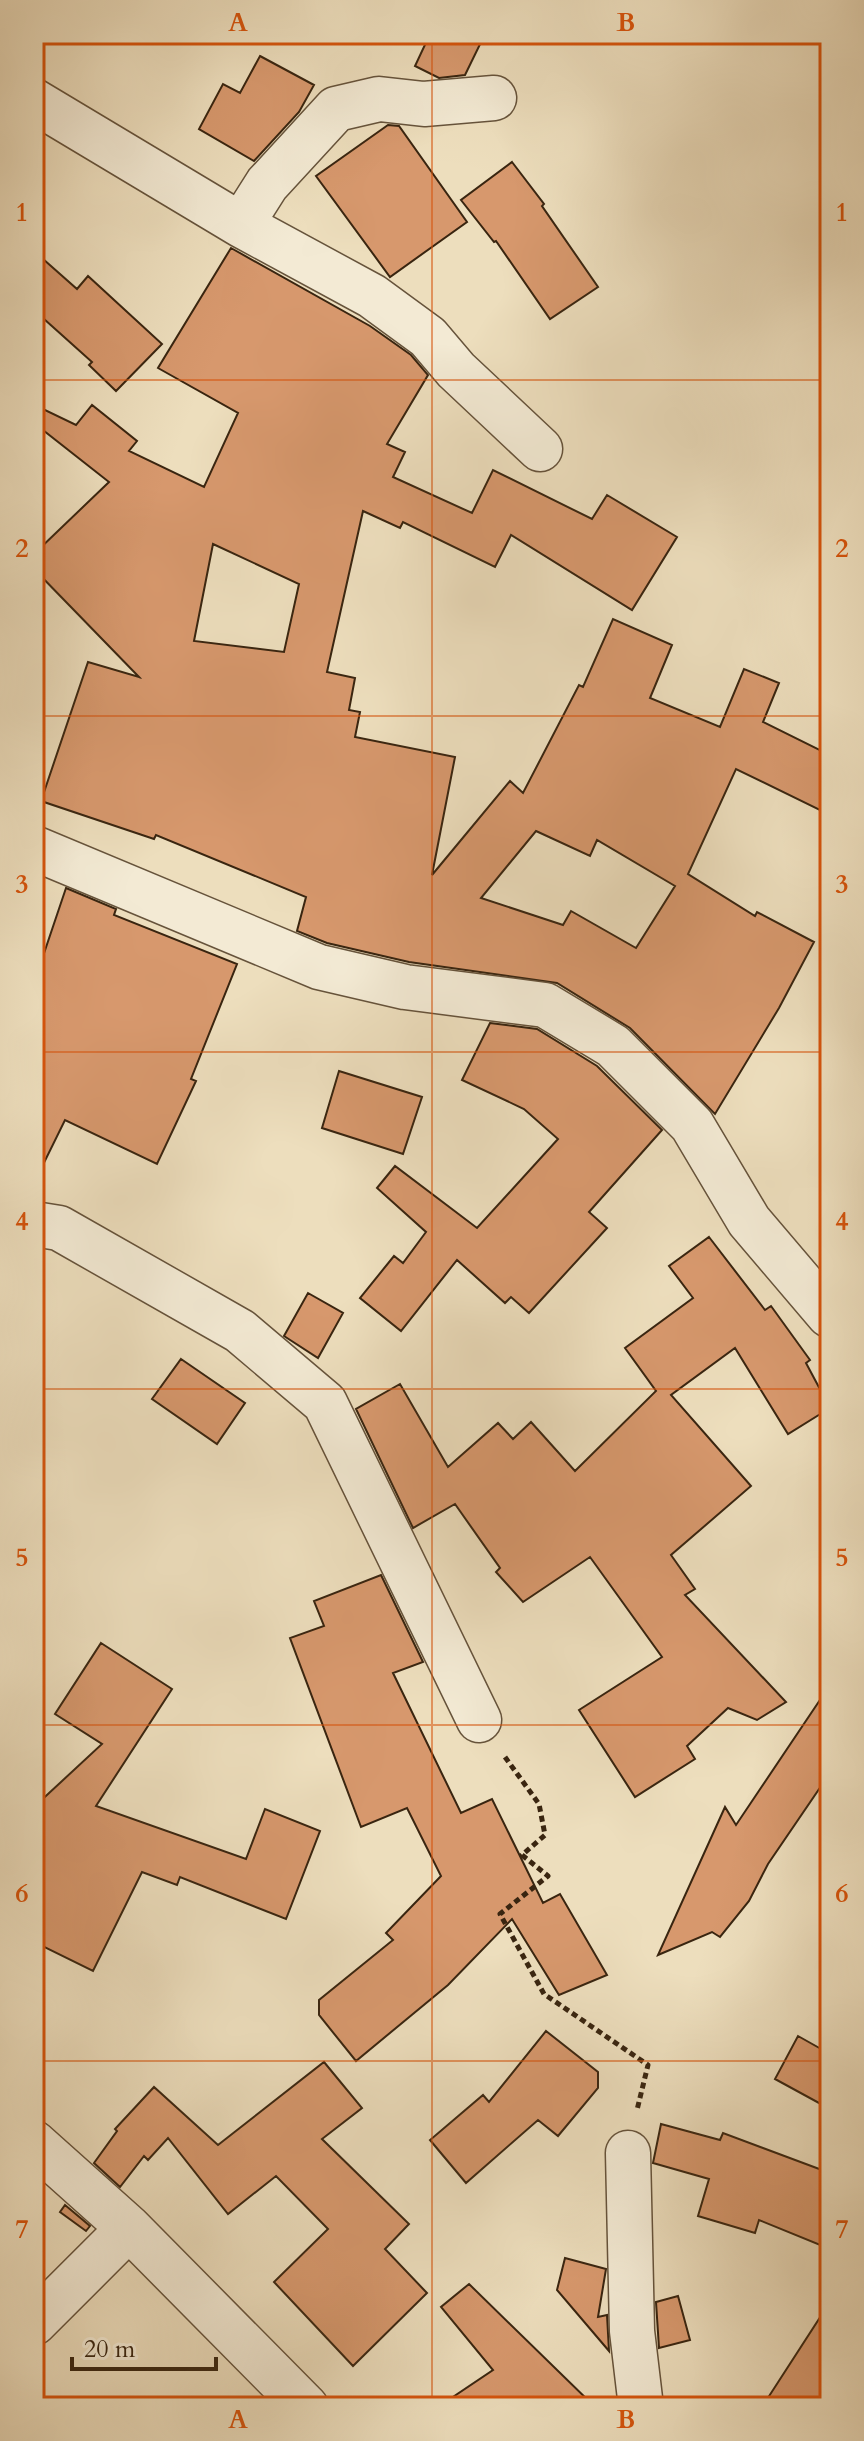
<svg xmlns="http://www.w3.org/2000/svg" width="864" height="2441" font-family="Cardo,serif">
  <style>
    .building { fill: #d7986d; stroke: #392510; stroke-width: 2; fill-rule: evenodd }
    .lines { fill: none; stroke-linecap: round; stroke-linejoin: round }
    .minor-casing { stroke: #66533b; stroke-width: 47 }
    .path { stroke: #392510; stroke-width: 5; stroke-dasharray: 6 4; stroke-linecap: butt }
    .minor { stroke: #f3ead4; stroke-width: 44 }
    .grid { fill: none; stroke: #d6540c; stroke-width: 2; stroke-opacity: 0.55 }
    .neatline { fill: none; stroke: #d6540c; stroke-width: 3 }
    .grid-label { font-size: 26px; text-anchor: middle; font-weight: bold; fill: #d6540c }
  </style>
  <rect width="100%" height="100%" fill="#eddebd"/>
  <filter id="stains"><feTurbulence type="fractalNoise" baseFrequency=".0025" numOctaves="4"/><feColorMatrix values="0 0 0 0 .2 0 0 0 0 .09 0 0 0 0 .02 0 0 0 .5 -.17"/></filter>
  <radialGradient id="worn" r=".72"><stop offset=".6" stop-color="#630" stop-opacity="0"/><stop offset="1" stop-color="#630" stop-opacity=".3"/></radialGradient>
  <path class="building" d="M430 34H485L465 75 439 78 415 66Z
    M260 56 314 85 299 112 254 161 199 129 223 84 240 93Z
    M388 125 399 126 467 222 390 277 316 176Z
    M512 162 544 204 542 206 598 287 550 319 496 241 494 242 461 200Z
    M231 248 370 326 411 355 428 375 387 444 405 452 393 477 472 513 493 470 592 519 607 495 677 537 632 610 511 535 495 567 403 522 400 528 363 511 327 672 355 678 349 710 360 712 355 737 455 757 432 875 510 781 523 793 579 685 583 687 613 619 672 645 650 698 720 727 744 669 779 683 763 722 830 755V815L736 769 688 874 755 916 757 912 814 942 779 1008 715 1114 630 1028 557 983 409 962 327 943 297 931 306 897 156 835 154 839 41 801 88 662 139 677 34 569V554L109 482 34 423 43 409 76 425 92 405 137 441 129 451 204 487 238 413 158 368ZM213 544 299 584 284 652 194 641ZM536 831 590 856 597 840 675 886 636 948 571 911 563 925 481 898Z
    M34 251 77 289 88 276 162 344 116 391 89 365 92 362 34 310Z
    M66 888 116 909 114 915 237 964 191 1079 196 1081 157 1164 65 1120 34 1183V983Z
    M490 1023 537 1029 597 1066 662 1130 589 1212 607 1228 529 1313 511 1297 505 1303 457 1260 401 1331 360 1298 394 1256 403 1263 426 1232 377 1188 395 1166 477 1228 558 1139 524 1109 462 1080Z
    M339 1071 422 1097 403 1154 322 1128Z
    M709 1237 765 1310 771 1306 810 1360 806 1363 830 1408 788 1434 735 1348 671 1395 751 1486 671 1555 695 1589 685 1595 786 1702 757 1720 728 1708 687 1746 695 1759 635 1797 579 1710 662 1657 590 1557 523 1602 496 1572 500 1568 455 1504 413 1528 356 1409 400 1384 448 1467 498 1423 513 1439 531 1422 575 1471 656 1391 625 1348 693 1298 669 1266Z
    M308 1293 343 1313 318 1358 284 1336Z
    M181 1359 245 1403 217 1444 152 1399Z
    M381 1575 423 1662 393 1673 461 1813 492 1799 543 1903 560 1894 607 1975 559 1995 512 1919 448 1985 356 2061 319 2015V2000L393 1940 386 1933 441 1876 407 1808 361 1827 290 1638 324 1626 314 1601Z
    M101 1643 172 1689 96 1806 246 1859 265 1809 320 1831 286 1919 180 1877 177 1885 142 1872 93 1971 34 1942V1807L102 1744 55 1714Z
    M830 1685V1773L768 1864 749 1901 720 1937 712 1932 658 1955 725 1807 736 1825Z
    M546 2031 598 2072V2088L558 2136 538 2120 466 2183 430 2140 483 2095 489 2102Z
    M798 2036 830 2054V2109L775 2079Z
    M324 2062 362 2108 322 2139 409 2224 385 2249 427 2293 353 2366 274 2282 328 2229 276 2176 228 2214 168 2138 148 2160 144 2156 120 2187 94 2163 117 2131 115 2129 154 2087 218 2145Z
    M661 2124 720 2140 723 2133 830 2173V2249L759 2220 755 2233 698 2216 709 2179 653 2163Z
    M65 2205 90 2226 86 2231 60 2212Z
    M565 2258 606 2269 598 2317 607 2315 609 2351 557 2290Z
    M469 2284 595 2407H438L493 2370 441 2307Z
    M678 2296 690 2340 659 2348 656 2302Z
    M830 2302V2407H762Z"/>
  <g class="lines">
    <defs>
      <path id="minor" d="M34 101 241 225 372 296 428 337 456 370 540 449
        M241 225 267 184 336 109 379 99 424 104 494 98
        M34 848 319 967 405 987 545 1005 613 1046 692 1125 749 1221 829 1315
        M34 1224 59 1228 240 1331 325 1403 479 1720
        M34 2143 129 2228 306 2407
        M628 2153 632 2331 641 2407
        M34 2323 129 2228"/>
    </defs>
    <use href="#minor" class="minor-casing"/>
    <path class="path" d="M505 1757 539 1804 545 1835 522 1855 548 1876 500 1914 544 1994 648 2065 637 2110"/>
    <use href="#minor" class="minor"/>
  </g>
  <path class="grid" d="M432 34V2407M34 380H830M34 716H830M34 1052H830M34 1389H830M34 1725H830M34 2061H830"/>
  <rect width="864" height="2441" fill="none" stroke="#eddebd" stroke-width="88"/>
  <path d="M72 2357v12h144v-12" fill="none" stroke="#392510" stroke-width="4"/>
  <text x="84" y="2357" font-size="24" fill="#392510" stroke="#f3ead4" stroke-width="6" paint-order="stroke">20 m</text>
  <rect x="44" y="44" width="776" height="2353" class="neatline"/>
  <g class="grid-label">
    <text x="238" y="31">A</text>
    <text x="626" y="31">B</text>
    <text x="22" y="221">1</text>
    <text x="842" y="221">1</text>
    <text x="22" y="557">2</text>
    <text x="842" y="557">2</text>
    <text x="22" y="893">3</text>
    <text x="842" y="893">3</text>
    <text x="22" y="1230">4</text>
    <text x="842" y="1230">4</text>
    <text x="22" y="1566">5</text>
    <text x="842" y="1566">5</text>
    <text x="22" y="1902">6</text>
    <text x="842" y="1902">6</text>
    <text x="22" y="2238">7</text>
    <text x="842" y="2238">7</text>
    <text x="238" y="2428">A</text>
    <text x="626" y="2428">B</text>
  </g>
  <rect width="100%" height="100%" filter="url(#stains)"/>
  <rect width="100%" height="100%" fill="url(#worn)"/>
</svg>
